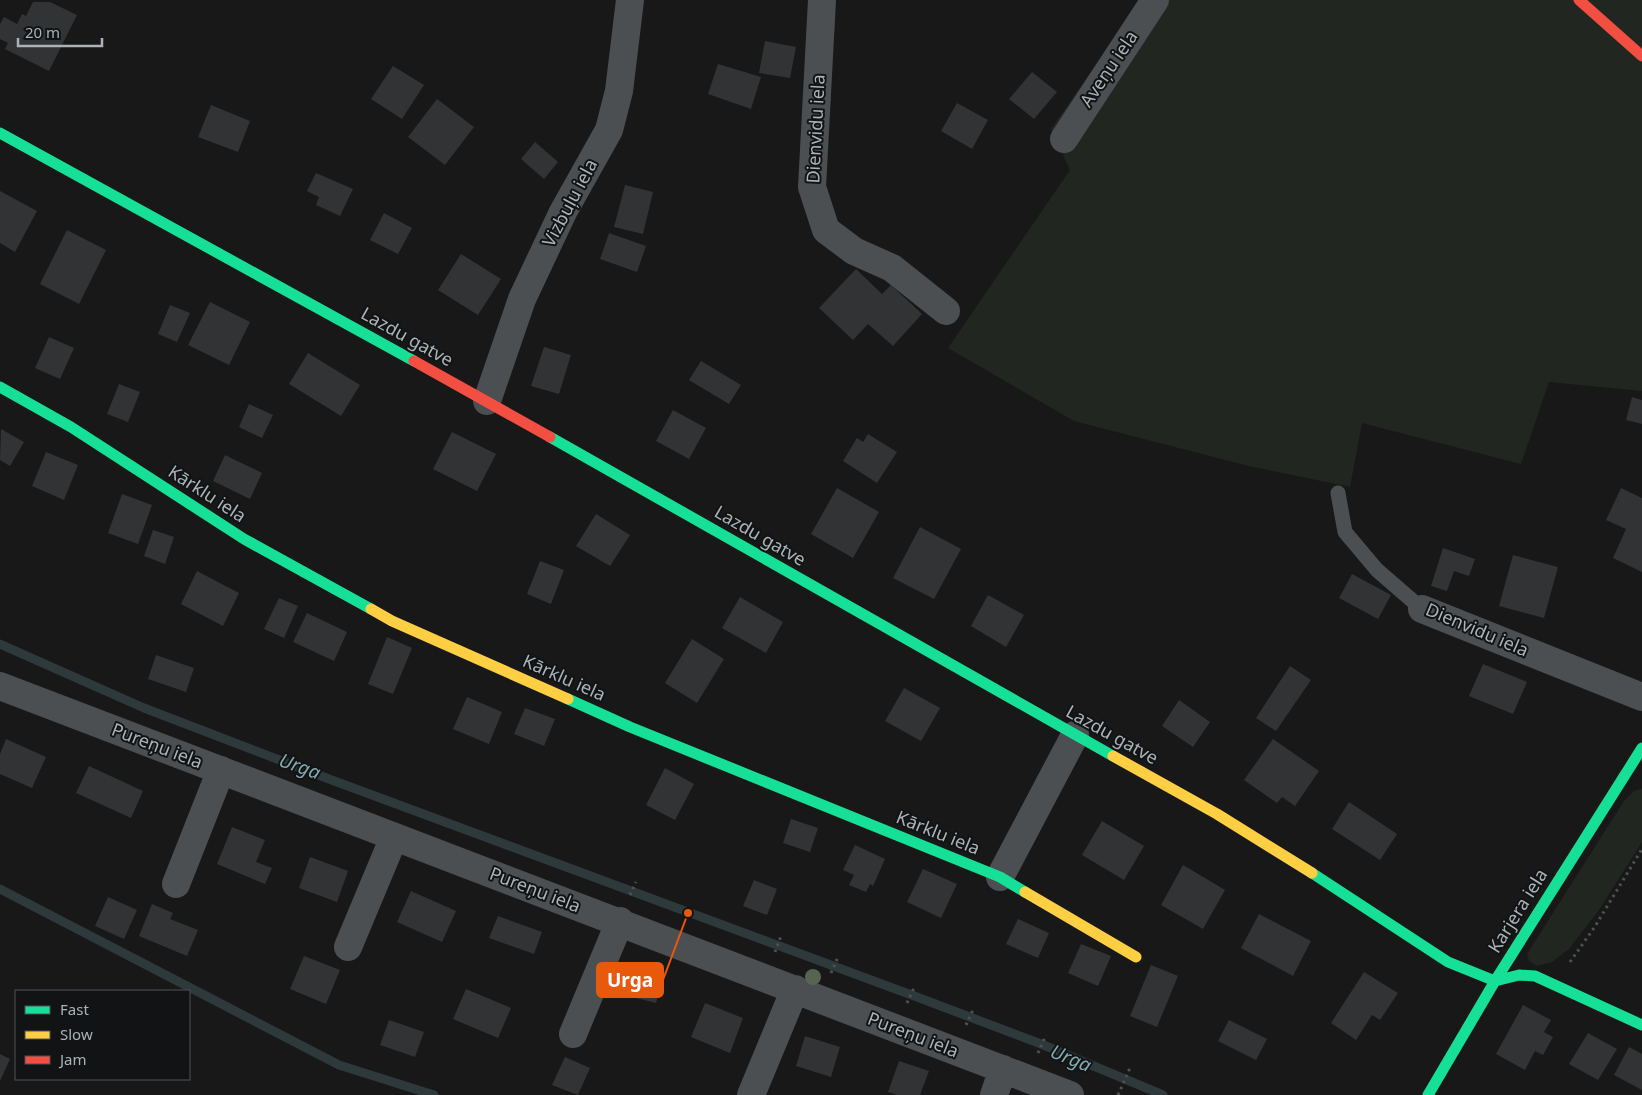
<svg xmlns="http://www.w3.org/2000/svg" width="1642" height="1095" font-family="'Noto Sans',sans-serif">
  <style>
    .green { fill: #212720 }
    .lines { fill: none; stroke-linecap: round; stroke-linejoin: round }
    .stream { stroke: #2e393b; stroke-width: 9 }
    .building { fill: #323334 }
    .path { stroke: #4e5152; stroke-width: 3; stroke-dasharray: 2.5 4; stroke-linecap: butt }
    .lane { stroke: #4c4f51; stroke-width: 15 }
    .street { stroke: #4c4f51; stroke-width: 28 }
    .fast { stroke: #16e098; stroke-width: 11 }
    .slow { stroke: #ffcf43; stroke-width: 11 }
    .jam { stroke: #f24e42; stroke-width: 11 }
    .tree { fill: #576452 }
    .labels { text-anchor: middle; stroke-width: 4; stroke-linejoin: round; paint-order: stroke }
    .street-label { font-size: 18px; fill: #aab3b8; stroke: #121314 }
    .water-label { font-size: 19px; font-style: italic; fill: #83aab1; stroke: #121314 }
    .leader { fill: none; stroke: #e8590c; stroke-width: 2 }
    .callout-dot { fill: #e8590c; stroke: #121314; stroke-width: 2 }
    .callout { fill: #e8590c; stroke: #e8590c; stroke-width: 2 }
    .callout-label { font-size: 19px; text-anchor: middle; font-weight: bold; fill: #fff }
  </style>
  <rect width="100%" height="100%" fill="#181818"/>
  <path class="green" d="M1141 0H1642V391L1549 382 1521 464 1362 423 1350 487 1249 466 1074 421 948 348 1070 170 1051 129Z
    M1642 789V842L1599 910 1569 949 1552 962 1537 966 1529 961 1527 954 1624 801 1634 791Z"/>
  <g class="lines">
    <path class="stream" d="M0 644 144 708 329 779 917 997 1041 1044 1163 1095
      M0 889 339 1065 434 1095"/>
  </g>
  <path class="building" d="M33 2H50L77 15 49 71 5 49 8 43 0 39V24L4 17 17 24 22 14 26 16Z
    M765 41 796 47 790 78 759 73Z
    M718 64 761 77 751 109 708 94Z
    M393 66 424 85 402 119 371 99Z
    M1032 72 1057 92 1034 119 1009 99Z
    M437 99 474 127 445 165 408 137Z
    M957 103 988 120 972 149 941 131Z
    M211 105 250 121 238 152 198 137Z
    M535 142 558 162 544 179 521 159Z
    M316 173 353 189 340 216 316 205 319 197 307 191Z
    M625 185 653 192 643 234 614 227Z
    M0 191 37 211 15 252 0 243Z
    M384 213 412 228 398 254 370 240Z
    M67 230 106 250 79 304 40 284Z
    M609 233 646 246 637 272 600 259Z
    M461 254 501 279 478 315 438 290Z
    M856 269 882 294 891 285 922 314 893 346 868 324 853 340 819 308Z
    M210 302 250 322 229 365 188 345Z
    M170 305 190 313 177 342 158 334Z
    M49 337 74 348 60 379 35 368Z
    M544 347 571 355 559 394 531 386Z
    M308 353 360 385 341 416 289 384Z
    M701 361 741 385 729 404 689 380Z
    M119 384 140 392 128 422 107 414Z
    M1632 397 1642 400V424L1626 420Z
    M249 404 273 415 262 438 239 427Z
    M673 410 706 428 689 459 656 441Z
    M1 429 24 442 10 466 0 460Z
    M452 432 496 454 477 491 433 469Z
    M868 434 897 452 877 483 843 461 857 438 863 442Z
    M46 452 78 465 64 500 32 486Z
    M225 455 262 473 250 499 213 481Z
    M837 488 879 512 853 558 811 534Z
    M1621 488 1642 498V572L1613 558 1626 529 1606 520Z
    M122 494 152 505 138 544 108 533Z
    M596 514 630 535 610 566 576 546Z
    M920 527 961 549 934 599 893 578Z
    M153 530 174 537 165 564 144 556Z
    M1443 548 1475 559 1469 576 1454 571 1447 591 1431 586Z
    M1513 555 1558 567 1544 618 1499 606Z
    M540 561 564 570 551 604 527 594Z
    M197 571 239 593 223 626 181 604Z
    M1352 574 1391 595 1378 619 1339 598Z
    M988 595 1024 615 1006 647 971 626Z
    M740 597 783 622 766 653 722 628Z
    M279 598 298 606 284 638 264 629Z
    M307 613 347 632 334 661 293 642Z
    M387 637 412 648 393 694 368 684Z
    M692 639 724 659 697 703 665 683Z
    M156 655 194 668 186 692 148 679Z
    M1483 664 1527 682 1513 714 1469 696Z
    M1290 666 1311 680 1276 731 1256 718Z
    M904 688 940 708 921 741 885 721Z
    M467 697 502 712 489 744 453 729Z
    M1179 700 1210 722 1193 747 1162 726Z
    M525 708 555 719 544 746 514 734Z
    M6 739 46 757 32 788 0 774V754Z
    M1273 739 1319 771 1295 806 1282 797 1277 803 1244 780Z
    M89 766 143 791 131 818 76 793Z
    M665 768 694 784 675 820 646 805Z
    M1349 802 1397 834 1380 860 1332 829Z
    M791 819 818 828 810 852 783 843Z
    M1102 821 1144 846 1124 880 1082 855Z
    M232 827 265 840 256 862 272 868 265 884 217 864Z
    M855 845 885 859 873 886 870 884 866 892 849 885 854 875 843 870Z
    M310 857 348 871 337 902 299 888Z
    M1183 865 1225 890 1203 929 1161 905Z
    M923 869 957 884 941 918 907 902Z
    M754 880 777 889 767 915 743 906Z
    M411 891 456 911 442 942 397 922Z
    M108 897 137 910 124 939 95 926Z
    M152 904 173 913 170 919 198 930 187 956 139 936Z
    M1259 914 1311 941 1293 976 1241 948Z
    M498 916 542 932 534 954 489 938Z
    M1018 919 1049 933 1038 958 1006 944Z
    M1081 944 1111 956 1098 986 1068 973Z
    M304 956 340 970 326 1004 290 989Z
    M640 965 665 972 656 1003 632 997Z
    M1151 965 1178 976 1157 1027 1130 1016Z
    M1364 972 1398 993 1380 1020 1372 1015 1356 1040 1331 1023Z
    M466 989 511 1008 498 1038 453 1019Z
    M705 1003 743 1018 730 1053 691 1037Z
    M1523 1005 1551 1020 1544 1032 1553 1037 1543 1055 1535 1051 1525 1070 1496 1054Z
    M389 1020 424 1032 415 1057 380 1045Z
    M1229 1020 1267 1039 1256 1060 1218 1041Z
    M1588 1033 1617 1049 1598 1080 1569 1064Z
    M805 1036 840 1047 831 1077 796 1066Z
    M1629 1047 1642 1054V1090L1614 1075Z
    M0 1054 10 1059 0 1081Z
    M565 1057 590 1068 578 1095 552 1085Z
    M899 1061 929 1071 920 1095H897L888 1092Z"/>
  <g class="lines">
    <path class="path" d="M630 895 636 882
      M775 952 781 936
      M1570 962 1594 928 1642 849
      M831 973 838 957
      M907 1003 914 988
      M966 1025 973 1010
      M1038 1053 1046 1035
      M1118 1095 1130 1068"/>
    <path class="lane" d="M1338 493 1345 532 1377 570 1422 609"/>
    <path class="street" d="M822 0 812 187 826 230 854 251 892 268 946 311
      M1064 139 1155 0
      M487 401 522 299 563 212 609 130 619 91 630 0
      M1422 609 1642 697
      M0 686 1070 1095
      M1000 877 1075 735
      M176 884 221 770
      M348 947 394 837
      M573 1034 620 921
      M751 1095 795 989
      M994 1095 1003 1069"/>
    <path class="fast" d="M0 133 414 361
      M0 387 71 427 244 539 371 609
      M550 437 1113 756
      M568 699 630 727 1000 877 1025 892
      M1312 873 1448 962 1495 981
      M1495 981 1519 975 1535 976 1642 1025
      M1428 1095 1495 981 1642 748"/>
    <path class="slow" d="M371 609 392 621 568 699
      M1113 756 1217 814 1312 873
      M1025 892 1136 957"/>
    <path class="jam" d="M1579 0 1642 56
      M414 361 550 437"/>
  </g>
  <circle class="tree" cx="813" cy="977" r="8"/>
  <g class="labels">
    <g class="street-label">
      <text transform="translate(1109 69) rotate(-56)" y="6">Aveņu iela</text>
      <text transform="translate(816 129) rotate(-87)" y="6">Dienvidu iela</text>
      <text transform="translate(570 203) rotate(-62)" y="6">Vizbuļu iela</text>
      <text transform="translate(407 337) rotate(29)" y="6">Lazdu gatve</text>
      <text transform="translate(207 494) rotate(33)" y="6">Kārklu iela</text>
      <text transform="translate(760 536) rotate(30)" y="6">Lazdu gatve</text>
      <text transform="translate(1477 630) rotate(23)" y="6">Dienvidu iela</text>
      <text transform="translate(564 678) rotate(24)" y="6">Kārklu iela</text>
      <text transform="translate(1112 735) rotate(29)" y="6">Lazdu gatve</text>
      <text transform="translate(157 746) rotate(21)" y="6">Pureņu iela</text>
      <text transform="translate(938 833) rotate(22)" y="6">Kārklu iela</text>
      <text transform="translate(535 890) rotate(21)" y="6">Pureņu iela</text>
      <text transform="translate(1518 911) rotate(-58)" y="6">Karjera iela</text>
      <text transform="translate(913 1035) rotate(21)" y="6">Pureņu iela</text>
    </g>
    <g class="water-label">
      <text transform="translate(300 766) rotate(20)" y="7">Urga</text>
      <text transform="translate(1071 1058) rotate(22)" y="7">Urga</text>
    </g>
  </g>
  <path class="leader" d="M688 913L663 980"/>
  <circle class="callout-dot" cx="688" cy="913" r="5"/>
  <rect class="callout" x="597" y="963" width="66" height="34" rx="5"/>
  <g class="callout-label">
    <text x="630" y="987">Urga</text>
  </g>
  <rect x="15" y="990" width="175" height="90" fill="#121314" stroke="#4f5356"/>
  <rect x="25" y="1006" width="25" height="8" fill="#16e098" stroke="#4f5356"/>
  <text x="60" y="1015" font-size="15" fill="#aab3b8">Fast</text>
  <rect x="25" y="1031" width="25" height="8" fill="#ffcf43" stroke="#4f5356"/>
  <text x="60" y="1040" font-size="15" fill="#aab3b8">Slow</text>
  <rect x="25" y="1056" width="25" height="8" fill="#f24e42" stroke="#4f5356"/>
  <text x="60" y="1065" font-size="15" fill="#aab3b8">Jam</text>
  <path d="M18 38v8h84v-8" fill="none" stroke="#aab3b8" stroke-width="2.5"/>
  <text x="25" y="38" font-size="15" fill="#aab3b8" stroke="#121314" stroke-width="4" paint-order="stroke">20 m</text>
</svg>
